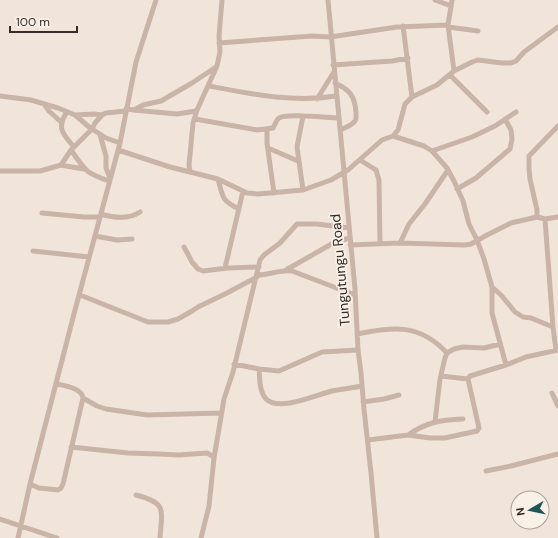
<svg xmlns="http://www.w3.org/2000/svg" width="558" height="538" font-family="'DM Sans',sans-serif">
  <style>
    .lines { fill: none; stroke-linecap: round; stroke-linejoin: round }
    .minor { stroke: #c9b4a7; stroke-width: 5 }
    .labels { text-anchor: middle; stroke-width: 3.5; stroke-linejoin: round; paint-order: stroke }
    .street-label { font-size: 14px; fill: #352b28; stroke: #f9f0e7 }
  </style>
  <rect width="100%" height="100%" fill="#f1e5db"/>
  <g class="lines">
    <path class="minor" d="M328 0 355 289 358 350 361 373 364 409 371 473 377 538
      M435 0 451 6
      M452 0 448 25 454 71
      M403 26 412 97
      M448 27 478 31
      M219 43 312 36 330 37 397 27 448 25
      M333 65 392 61 408 58
      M450 75 487 112
      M335 83C350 90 355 96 356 113 356 116 357 120 354 122 351 126 344 128 340 130
      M209 86C251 94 293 103 336 96
      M0 96 31 100 58 108 75 115 89 127 106 138 120 143
      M317 99 334 72
      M44 104 49 111 61 122
      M126 109 134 110 143 105 161 101 192 83 216 67
      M133 110 177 114 196 111
      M67 112C56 128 63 134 74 147
      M75 115 94 114 102 115
      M195 119 257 130 273 128C275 125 276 120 279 118 286 113 329 118 339 118
      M267 130V143L274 193
      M100 135 106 156V168L110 178
      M393 136 424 146 432 151 447 168 454 181 463 201 469 224 477 240 484 259 492 287V313L506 365
      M268 148 298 161
      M71 150C86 171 84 172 109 181
      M118 150 170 167 218 179 247 193 258 194 303 190 331 180 348 170 382 140 393 136 398 130 405 104 412 97 437 85 454 71 472 62 478 60 502 63H511L516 61 524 52 558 27
      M432 151 472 137 495 126 516 112
      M360 160 376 170 379 180 380 244
      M60 165 84 169
      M0 171H40L61 165 71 150 92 129 95 123 102 115 106 113 126 111
      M190 172 189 165 193 123 197 110 217 66 220 52 219 36 222 0
      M218 179C223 197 221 200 239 209
      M457 189 476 178 510 149 512 139 511 130 505 119
      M303 190 297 147 303 116
      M42 213 84 217H100
      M101 214C114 218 128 220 140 212
      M537 217V210L530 179 529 169V156L558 126
      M545 219 553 327 556 350
      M95 236 117 240 132 239
      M400 243 409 224 425 204 448 170
      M350 245 400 243 465 245 471 244 487 235 511 223 537 217 545 219 558 217
      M184 247 192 262 198 269 203 271 228 268 259 267
      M33 251 89 257
      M225 268 243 191
      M286 270 335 242 350 238
      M257 275C269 275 282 269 292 271L355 295
      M492 287 501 295 515 312 523 317 531 318 553 327
      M80 295 148 322H168L178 319 192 311 198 307 227 293 257 277
      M357 334C394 327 419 323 447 353
      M234 364 259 369 279 371 322 352 358 350
      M259 369C260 379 259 391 266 399 279 412 316 395 332 391 342 389 352 388 362 386
      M441 376 468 379
      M552 393 558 406
      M83 398 97 406 106 409 147 415 221 413
      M363 402 384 399 399 395
      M435 422 440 379 445 358 447 353 454 349 463 347 484 348 500 344
      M408 435C427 422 440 420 463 419
      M368 440 408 435 430 438H445L477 431 479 428 468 379 470 376 506 365 526 357 558 350
      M71 447 128 453 159 454 179 455 207 453 214 457
      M486 471 511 466 558 454
      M30 484 39 488 58 490 61 488 63 484 83 398C82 388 65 386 57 384
      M136 495C167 503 162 509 160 538
      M0 519 57 538
      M18 538 30 484 75 310 120 143 136 62 156 0
      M201 538 209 506 214 458 224 399 233 372 260 260 264 255 280 243 297 224H317L349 228"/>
  </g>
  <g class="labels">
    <g class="street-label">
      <text transform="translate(340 270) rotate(-95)" y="5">Tungutungu Road</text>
    </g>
  </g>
  <g transform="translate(530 510) rotate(261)"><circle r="19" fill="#f9f0e7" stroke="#aba19b"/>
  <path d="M0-3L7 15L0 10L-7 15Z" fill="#1e5556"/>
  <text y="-6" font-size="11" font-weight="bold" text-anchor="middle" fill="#352b28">N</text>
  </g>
  <path d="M10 26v6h67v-6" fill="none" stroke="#352b28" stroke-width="2"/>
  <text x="16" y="26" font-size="12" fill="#352b28" stroke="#f9f0e7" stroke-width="3" paint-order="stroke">100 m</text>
</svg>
